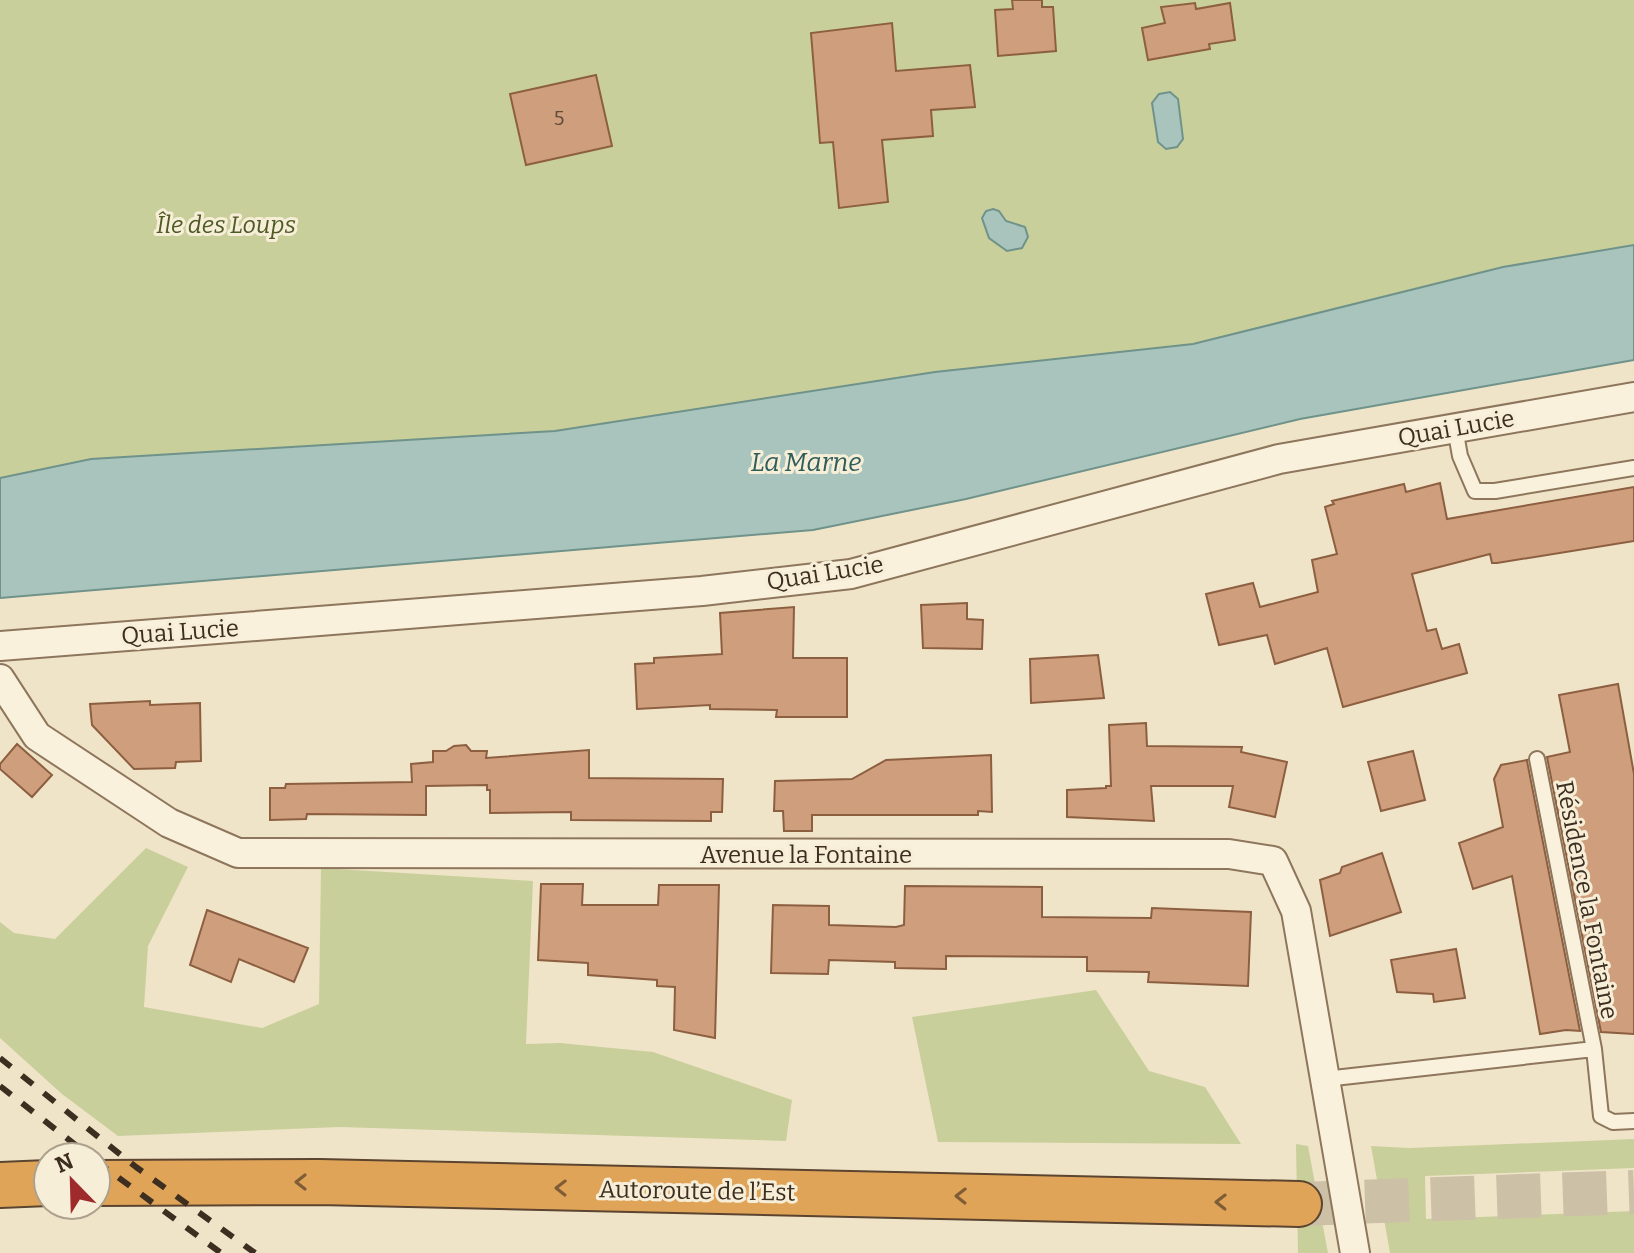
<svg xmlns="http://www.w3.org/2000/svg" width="1634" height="1253" font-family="Bitter,serif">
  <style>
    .green { fill: #c9cf9b }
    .water { fill: #a9c4bc; stroke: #6f938a; stroke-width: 2 }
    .building { fill: #cf9f7d; stroke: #8d5f41; stroke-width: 2 }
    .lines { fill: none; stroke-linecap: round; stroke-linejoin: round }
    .highway-tunnel { stroke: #ccc0a6; stroke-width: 44; stroke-dasharray: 44 22; stroke-linecap: butt }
    .lane-casing { stroke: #8d765c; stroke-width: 18 }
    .street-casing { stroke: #8d765c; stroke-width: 32 }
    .highway-casing { stroke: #5b4430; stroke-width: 48 }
    .lane { stroke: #faf1dc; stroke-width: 14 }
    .street { stroke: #faf1dc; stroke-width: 28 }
    .highway { stroke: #e0a458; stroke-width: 44 }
    .rail { stroke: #3d2e20; stroke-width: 6; stroke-dasharray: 14 14; stroke-linecap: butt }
    .oneway { stroke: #7e5d36 }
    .labels { text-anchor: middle; stroke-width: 6; stroke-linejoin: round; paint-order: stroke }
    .number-label { font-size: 20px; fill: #624a37 }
    .park-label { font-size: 24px; font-style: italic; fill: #4d5a26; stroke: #f7eed8 }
    .street-label { font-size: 24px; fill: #3d2e20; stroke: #f7eed8 }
    .water-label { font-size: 26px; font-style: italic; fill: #2f5d5a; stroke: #f7eed8 }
  </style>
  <rect width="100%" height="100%" fill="#f0e4c8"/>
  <path class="green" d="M0 0H1634V245L1503 267 1193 344 555 431 91 459 0 478Z
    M146 848 188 867 148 946 144 1007 262 1028 319 1004 321 868 533 881 526 1044 560 1043 653 1052 792 1100 786 1141 340 1127 118 1136 62 1094 0 1038V922L14 933 55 939Z
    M1096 990 1149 1071 1205 1087 1241 1144 938 1142 912 1017Z
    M1634 1139V1168L1425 1176 1426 1219 1634 1211V1253H1390L1371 1146 1410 1148Z
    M1296 1144 1308 1146 1328 1253H1298Z"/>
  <path class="water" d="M1170 92 1178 99 1183 139 1177 147 1166 149 1158 142 1152 103 1159 94Z
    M993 209 999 211 1006 221 1025 227 1028 237 1022 248 1007 251 989 238 982 218 986 211Z
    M1634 245V360L1300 419 966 499 813 530 0 598V478L91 459 555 431 935 372 1193 344 1503 267Z"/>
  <path class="building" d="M1012 0H1042V7H1053L1056 51 998 56 995 10 1013 9Z
    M1195 3 1196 9 1230 3 1235 40 1209 44 1210 49 1148 60 1142 28 1165 23 1161 7Z
    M892 23 896 71 970 65 975 107 931 110 933 136 882 140 888 202 839 208 833 142 820 143 811 33Z
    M596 75 612 146 526 165 510 94Z
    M1440 483 1447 519 1634 487V541L1497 563H1492L1490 554 1412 574 1427 631 1436 629 1442 649 1459 644 1467 673 1343 707 1327 648 1275 664 1267 635 1219 645 1206 594 1253 583 1260 607 1318 592 1312 560 1337 554 1325 507 1334 504 1332 501 1404 484 1406 492Z
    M967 603V619L983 620 982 649 923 648 921 605Z
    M794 607 793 658H847V717H776L777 710 710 709V705L637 709 635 664 654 663V658L722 654 720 613Z
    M1098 655 1104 698 1031 703 1030 659Z
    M1618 684 1634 774V1034L1601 1032 1547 757 1570 752 1559 695Z
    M150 701V705L200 703 201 761 176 762 175 768 134 769 92 725 90 704Z
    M1146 723 1147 746 1242 747 1241 752 1287 762 1275 817 1229 807 1233 786H1151L1154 821 1067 817V790L1106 788V786H1111L1109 725Z
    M17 744 52 775 32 797 0 769V764Z
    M466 745 471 751H487L486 758 589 750V778L723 779 722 812H711V821L571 820V812L490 813V790H487V785L426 786V815L307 814 306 819 270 820V788H285L286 784 412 782 411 764 433 762V751H446L454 746Z
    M1413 751 1425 800 1381 811 1368 762Z
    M991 755 992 812 978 811V815H812V831H784L783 811H774L775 781 852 779 886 760Z
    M1527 760V761L1580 1031 1566 1030 1540 1034 1512 876 1473 889 1459 843 1503 827 1494 779 1501 765Z
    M1382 853 1401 912 1330 936 1320 880 1340 873 1342 867Z
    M541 884H583L582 905H658L659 885H719L715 1038 674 1030 675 987 657 986V980L588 975V963L538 960Z
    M905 886 1042 887V917L1151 918 1152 908 1251 912 1248 986 1148 982 1149 972 1087 971V957L946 956V969L895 968V962L829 960 828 974 771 973 773 905 829 906V925L896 927 904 925Z
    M207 910 308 948 294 982 239 959 231 982 190 965Z
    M1456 949 1465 998 1434 1002 1433 994 1397 992 1391 960Z"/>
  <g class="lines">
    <path class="highway-tunnel" d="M1299 1204 1634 1192"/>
    <defs>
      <path id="lane" d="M1455 428 1460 456 1475 491H1495L1634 468
        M1537 759 1594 1049
        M1325 1079 1594 1049 1601 1116 1613 1122 1634 1121"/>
      <path id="street" d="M0 646 702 591 851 574 1279 459 1634 397
        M0 679 37 736 169 823 238 853 1229 854 1273 861 1296 911 1355 1253"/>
      <path id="highway" d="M96 1183 319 1182 1299 1204
        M0 1185 48 1183"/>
    </defs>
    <use href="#lane" class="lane-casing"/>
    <use href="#street" class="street-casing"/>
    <use href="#highway" class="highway-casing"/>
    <use href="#lane" class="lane"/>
    <use href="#street" class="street"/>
    <use href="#highway" class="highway"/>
    <path class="rail" d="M0 1058 136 1167 255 1253
      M0 1086 91 1157
      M96 1161 221 1253"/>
  </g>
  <defs><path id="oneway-chevron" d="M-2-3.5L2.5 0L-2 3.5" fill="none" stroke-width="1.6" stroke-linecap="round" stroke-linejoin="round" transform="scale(2)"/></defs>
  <g class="oneway">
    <use href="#oneway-chevron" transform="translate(301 1182) rotate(180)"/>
    <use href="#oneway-chevron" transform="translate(561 1188) rotate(-179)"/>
    <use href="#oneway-chevron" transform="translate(961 1196) rotate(-179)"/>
    <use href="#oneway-chevron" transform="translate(1221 1202) rotate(-179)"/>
  </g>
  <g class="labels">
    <g class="number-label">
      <text x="559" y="125">5</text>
    </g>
    <g class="park-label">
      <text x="226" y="233">Île des Loups</text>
    </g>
    <g class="street-label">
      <text transform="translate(1456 428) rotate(-10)" y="8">Quai Lucie</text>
      <text transform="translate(825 573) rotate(-9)" y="8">Quai Lucie</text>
      <text transform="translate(180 632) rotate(-4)" y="8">Quai Lucie</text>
      <text x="806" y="863">Avenue la Fontaine</text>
      <text transform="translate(1587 900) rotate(79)" y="8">Résidence la Fontaine</text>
      <text transform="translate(697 1191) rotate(1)" y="8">Autoroute de l’Est</text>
    </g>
    <g class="water-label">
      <text x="806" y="471">La Marne</text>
    </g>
  </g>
  <g transform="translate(72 1181) rotate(337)"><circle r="38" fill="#f7eed8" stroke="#ada18e" stroke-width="2"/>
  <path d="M0-6L14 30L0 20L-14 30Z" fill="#9e2a2b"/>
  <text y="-12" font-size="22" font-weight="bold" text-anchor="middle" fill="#3d2e20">N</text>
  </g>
</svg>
